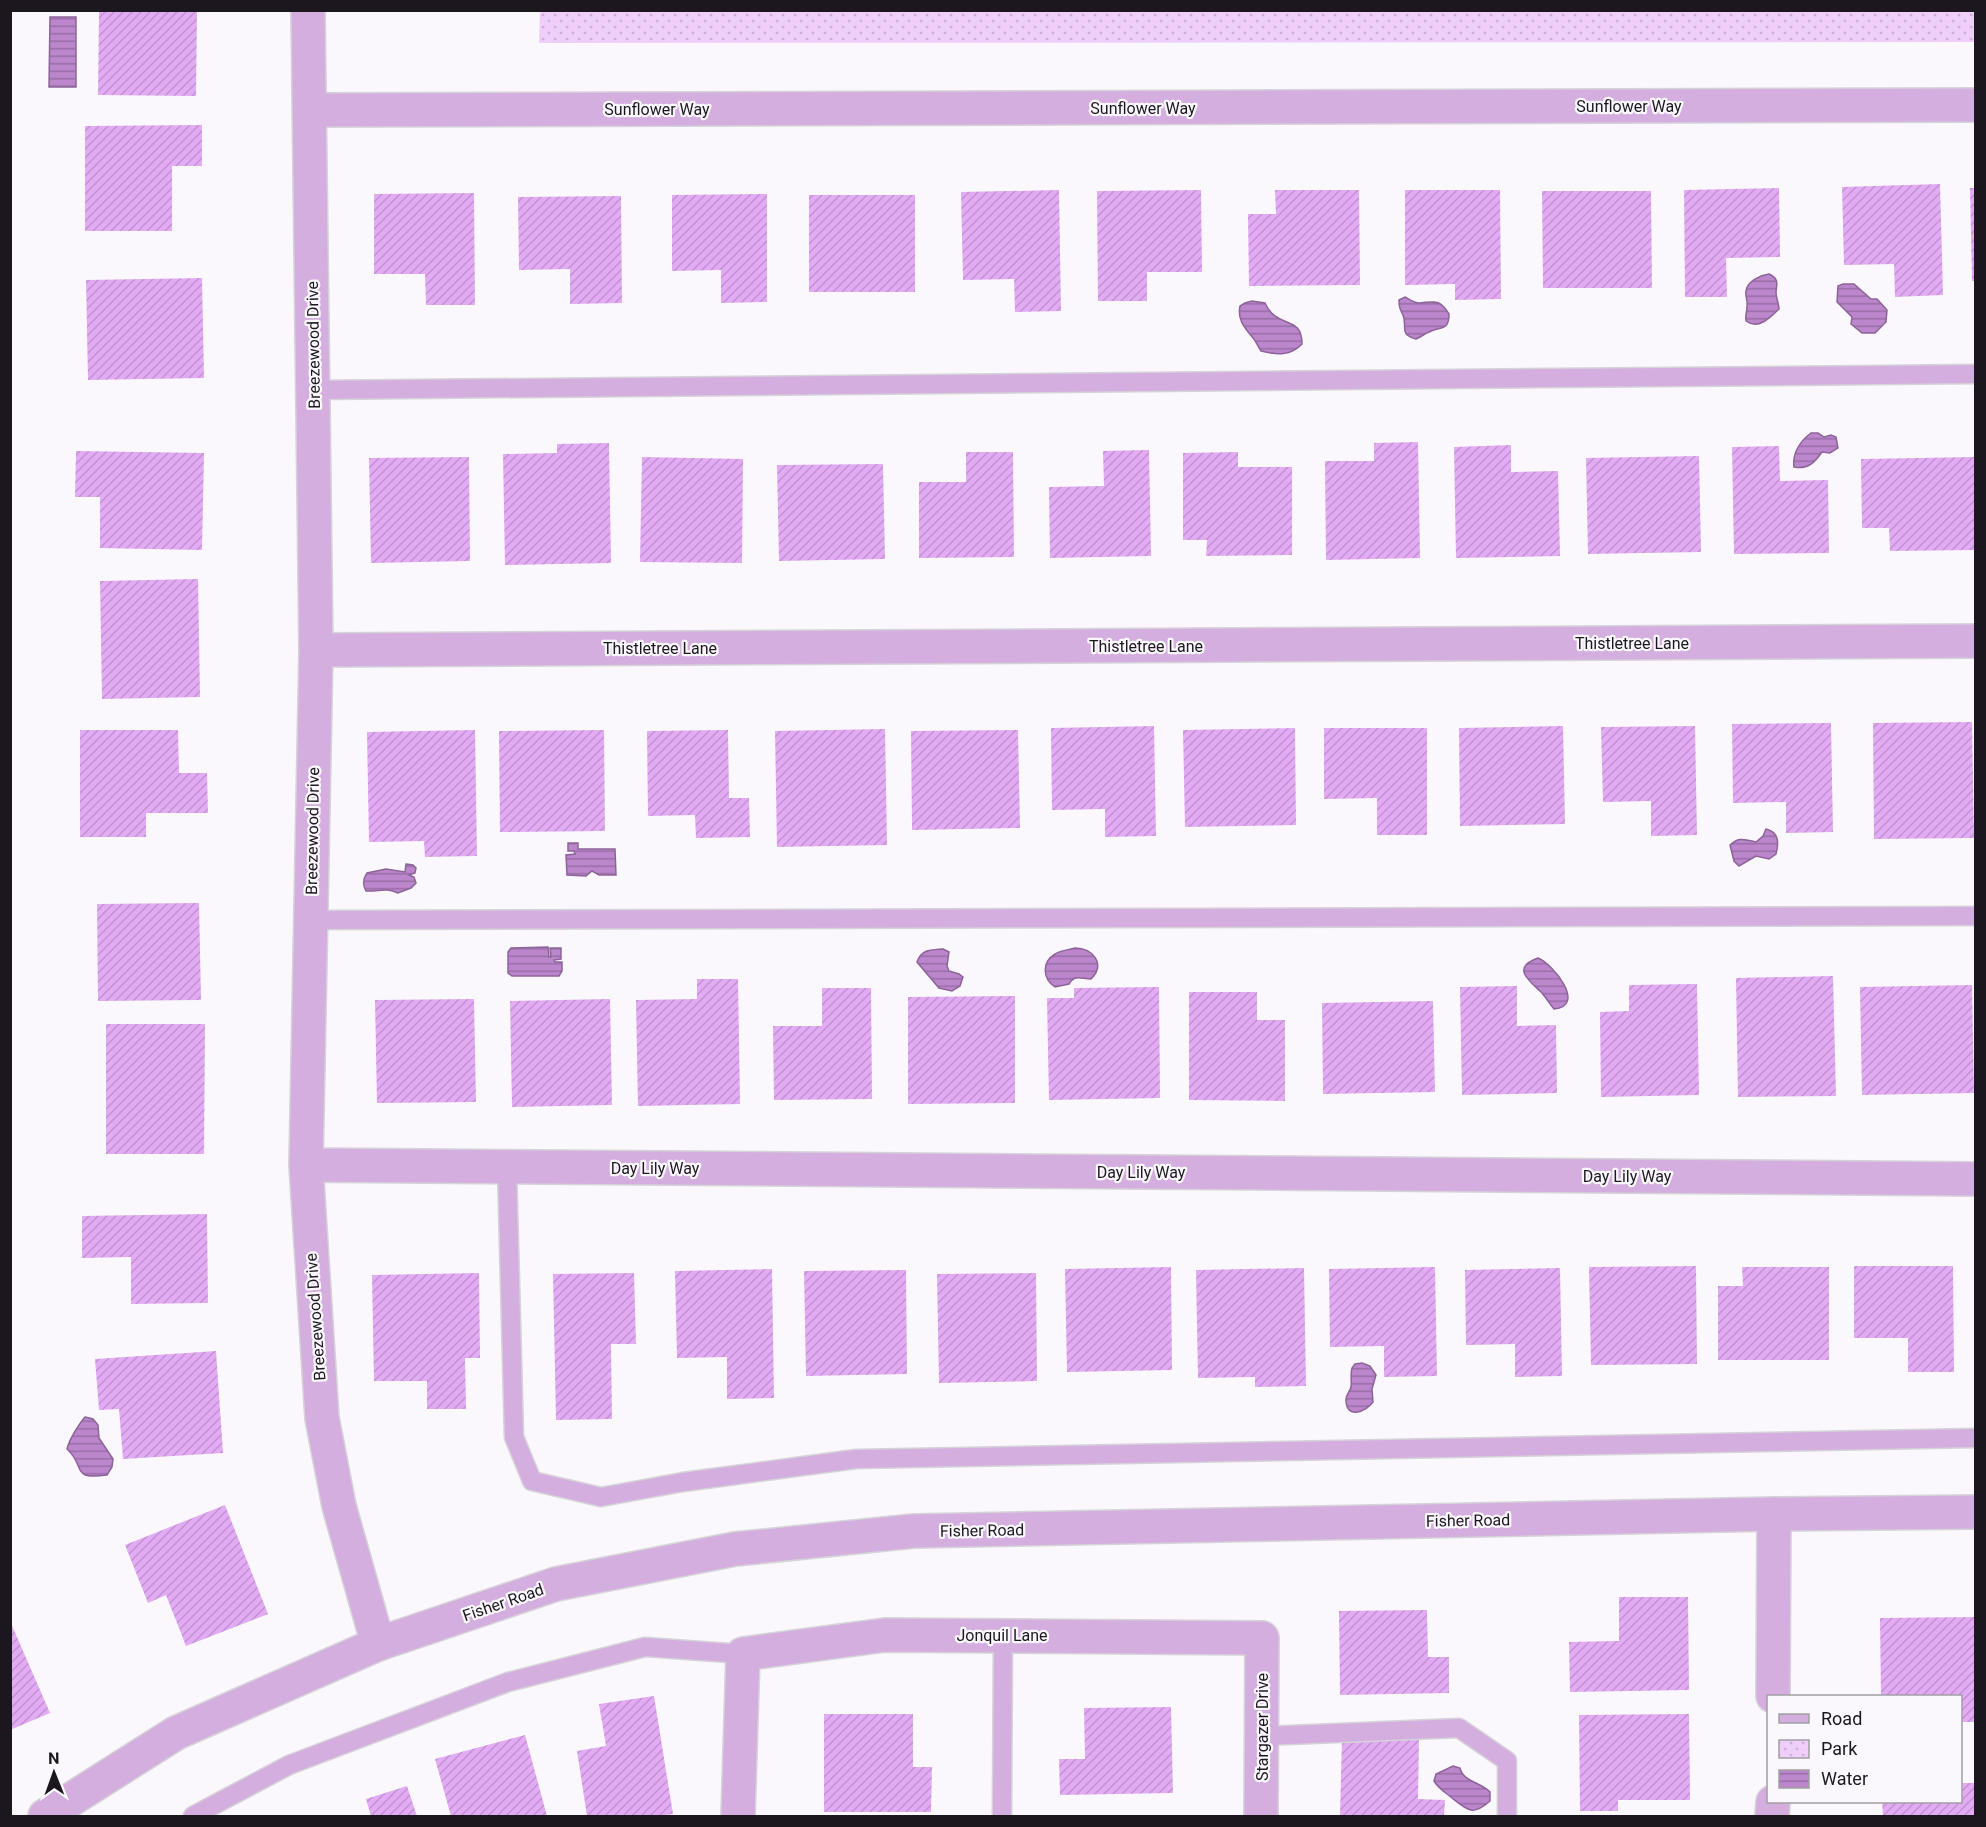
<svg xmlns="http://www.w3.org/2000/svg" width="1986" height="1827" font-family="Roboto,sans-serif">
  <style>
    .park { fill: url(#park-dots) }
    .water { fill: url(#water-rules); stroke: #8c6498; stroke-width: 1.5 }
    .building { fill: url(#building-hatch) }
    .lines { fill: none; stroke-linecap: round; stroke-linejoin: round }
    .service-casing { stroke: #d7d4d9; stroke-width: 21 }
    .minor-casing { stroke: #d7d4d9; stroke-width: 36 }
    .tertiary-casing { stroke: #d7d4d9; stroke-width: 36 }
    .service { stroke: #d3aedf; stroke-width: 18 }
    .minor { stroke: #d3aedf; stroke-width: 33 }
    .tertiary { stroke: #d3aedf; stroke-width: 33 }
    .labels { text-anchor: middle; stroke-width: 4.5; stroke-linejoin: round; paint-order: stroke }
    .street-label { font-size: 16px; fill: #1c161e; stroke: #fbf8fd }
  </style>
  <defs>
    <pattern id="park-dots" width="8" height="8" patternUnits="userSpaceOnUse" patternTransform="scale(1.5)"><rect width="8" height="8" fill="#efcefa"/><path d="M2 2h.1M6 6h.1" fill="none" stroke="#ccb0d6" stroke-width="1.8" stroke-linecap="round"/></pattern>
    <pattern id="water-rules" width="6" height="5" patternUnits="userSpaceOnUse" patternTransform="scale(1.5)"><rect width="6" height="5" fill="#bc86cd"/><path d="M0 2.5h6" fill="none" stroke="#986da6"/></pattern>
    <pattern id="building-hatch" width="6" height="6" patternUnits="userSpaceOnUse" patternTransform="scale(1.5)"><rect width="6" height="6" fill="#e2abf4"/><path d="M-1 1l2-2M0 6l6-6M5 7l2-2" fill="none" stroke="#c192d1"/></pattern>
  </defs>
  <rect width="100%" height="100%" fill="#fbf8fd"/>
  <path class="park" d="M540 10H1975L1976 42 539 43Z"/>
  <path class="water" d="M50 17H76V87H49Z
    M1769 274C1779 279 1777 283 1776 292 1776 298 1779 304 1779 309 1770 318 1758 330 1746 321 1745 315 1747 312 1747 306 1748 301 1745 296 1746 291 1747 281 1761 275 1769 274Z
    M1843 284H1854L1871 299H1877L1887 310 1886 322 1875 333H1862L1851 324 1852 317 1837 302 1838 286Z
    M1405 297C1409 299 1414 303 1419 303 1434 302 1439 298 1449 314 1449 332 1440 326 1429 332 1424 334 1421 337 1416 339 1398 334 1408 327 1403 315 1400 309 1399 307 1399 300Z
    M1252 301 1265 303C1277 330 1302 314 1302 344 1291 356 1277 355 1261 351 1258 347 1256 341 1253 338 1245 328 1237 320 1240 306L1245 303Z
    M1811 433H1818L1824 437 1831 435 1836 437 1838 448 1830 453 1822 452C1815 462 1808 470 1794 467 1792 454 1800 441 1811 433Z
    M1766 829C1779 832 1779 843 1776 854L1769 859 1756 856 1739 866 1734 861 1730 845C1740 836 1744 840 1756 842L1763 836Z
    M568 843H578V849H615L616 875H599L592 871 586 876 567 875 566 855 575 854 574 851H568Z
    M406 864 413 865 416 868 415 873 409 875 414 877 416 883 411 888 398 893C386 887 378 892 366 891 362 884 363 879 367 873L386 869 405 872Z
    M548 947 549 957H551L550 948H561V959L554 960 555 962H562V971L559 976H512L508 973V952L511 948Z
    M1075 948C1093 948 1106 964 1091 979 1081 979 1075 974 1069 984L1055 987C1042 978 1042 962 1055 954 1061 950 1069 950 1075 948Z
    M943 949 949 952 947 966 949 971 959 974 963 977 960 986 952 991 939 988 917 962C922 949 930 950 943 949Z
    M1538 958C1553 964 1587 1006 1554 1009 1550 1004 1546 998 1542 993 1530 981 1510 968 1538 958Z
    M1362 1363 1370 1366 1376 1375 1372 1389 1373 1402C1366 1411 1347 1420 1346 1401 1345 1395 1350 1392 1351 1387 1352 1381 1350 1375 1352 1368L1355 1364Z
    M85 1417 93 1419 98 1425 99 1438 113 1459 112 1467 107 1475C69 1480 87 1467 67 1449 69 1440 79 1424 85 1417Z
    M1453 1766 1460 1768C1463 1782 1481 1782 1490 1792V1801C1473 1816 1468 1811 1452 1798 1445 1792 1439 1789 1434 1781L1436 1774Z"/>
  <path class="building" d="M99 10H197L196 96 98 95Z
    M202 125V166H172V231H85V126Z
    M1940 184 1943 295 1895 297 1894 264 1844 265 1842 187Z
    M1779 188 1780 257 1726 258 1727 297H1685L1684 190Z
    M1970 188H1976V281H1972Z
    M1059 190 1061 311 1015 312 1014 279 963 280 961 192Z
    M1201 190 1202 272H1147V301H1098L1097 191Z
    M1275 190H1359L1360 285 1249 286 1248 214H1276Z
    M1405 190H1500L1501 299 1455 300V284L1405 285Z
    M1542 191H1651L1652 288H1543Z
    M474 193 475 305H426L425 274H374V194Z
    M767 194V302L721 303V270L672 271V195Z
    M809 195H915V292H809Z
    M621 196 622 303 570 304V269L519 270 518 197Z
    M202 278 204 378 88 380 86 280Z
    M1418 442 1420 558 1326 560 1325 461H1374V443Z
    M609 443 611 563 505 565 503 454 557 453V444Z
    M1511 445V472L1558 471 1560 556 1456 558 1454 447Z
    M1779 446 1780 481 1828 480 1829 553 1734 554 1732 447Z
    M1149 450 1151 556 1050 558 1049 487 1104 486 1103 451Z
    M76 451 204 453 202 550 100 548V497H75Z
    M966 452H1013L1014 557 919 558V482H966Z
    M1238 452V467H1292V555L1206 556 1207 540H1183V453Z
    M1699 456 1701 552 1588 554 1586 458Z
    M469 457 470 561 371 563 369 458Z
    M642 457 743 459 742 563 640 562Z
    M1974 457 1976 550 1890 551 1889 528H1862L1861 459Z
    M883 464 885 559 779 561 777 465Z
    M198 579 200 697 102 699 100 581Z
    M1972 722 1974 838 1874 839 1873 723Z
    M1831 723 1833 832 1786 833V802L1733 803 1732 724Z
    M1154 726 1156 836 1105 837V809L1052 810 1051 728Z
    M1563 726 1565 824 1460 826 1459 728Z
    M1695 726 1697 835 1651 836V801L1603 802 1601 727Z
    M1295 728 1296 825 1185 827 1183 730Z
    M1324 728H1427V835H1377V798L1324 799Z
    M885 729 887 845 777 847 775 731Z
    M80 730H178L179 773H207L208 813H146V837H80Z
    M475 730 477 856 425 857 424 841 369 842 367 732Z
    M604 730 605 831 500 832 499 731Z
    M728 730 729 798H749L750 837 696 838 695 815 648 816 647 731Z
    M1018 730 1020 828 912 830 911 731Z
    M199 903 201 1000 98 1001 97 904Z
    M1833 976 1836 1096 1738 1097 1736 978Z
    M697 979H738L740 1104 638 1106 636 1000 697 999Z
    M1697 984 1699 1095 1601 1097 1600 1012 1629 1011V985Z
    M1972 985 1974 1093 1862 1095 1860 987Z
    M1517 986V1026L1556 1025 1557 1093 1462 1095 1460 987Z
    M1159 987 1160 1098 1049 1100 1047 998H1074V988Z
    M822 988H871L872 1099 774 1100 773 1026H822Z
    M1189 992H1257V1020H1285V1101L1189 1100Z
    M1015 996V1103L908 1104V997Z
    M474 999 476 1102 377 1103 375 1000Z
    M610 999 612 1105 512 1107 510 1001Z
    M1433 1001 1435 1092 1323 1094 1322 1003Z
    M106 1024H205L204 1154H106Z
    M207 1214 208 1303 131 1304V1257L82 1258V1216Z
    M1696 1266 1697 1364 1591 1365 1589 1267Z
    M1854 1266H1953L1954 1372H1908V1338H1854Z
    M1171 1267 1172 1370 1067 1372 1065 1269Z
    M1435 1267 1437 1376 1384 1377V1346L1330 1347 1329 1269Z
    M1742 1267H1829V1360H1718V1286H1743Z
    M1304 1268 1306 1386 1255 1387V1377L1198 1378 1196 1270Z
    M1560 1268 1562 1376 1515 1377V1344L1466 1345 1465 1270Z
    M772 1269 774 1398 727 1399V1357L677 1358 675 1271Z
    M906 1270 907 1374 806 1376 804 1271Z
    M479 1273 480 1358H465L466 1409H427V1381H374L372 1275Z
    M634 1273 636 1344H611L612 1419 556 1420 553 1274Z
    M1036 1273 1037 1381 939 1383 937 1274Z
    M216 1351 223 1453 123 1459 119 1409 99 1410 95 1359Z
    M225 1505 268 1614 186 1646 166 1595 148 1603 125 1545Z
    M1619 1597H1688L1689 1690 1570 1692 1569 1642 1619 1641Z
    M1427 1610 1428 1657H1449V1693L1340 1695 1339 1611Z
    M1976 1617V1722H1960V1696H1881L1880 1618Z
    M10 1621 50 1713 10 1730Z
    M654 1696 673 1814 658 1816H587L577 1751 606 1746 599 1704Z
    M1171 1707 1173 1793 1060 1795 1059 1759H1085L1084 1708Z
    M824 1714H913V1767H932L931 1812H824Z
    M1689 1714 1690 1800H1618V1811H1580L1579 1715Z
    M525 1735 547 1816H451L435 1759Z
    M1342 1737 1419 1739 1418 1799 1445 1800 1444 1816H1340Z
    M1960 1783H1976V1816H1883L1882 1802H1960Z
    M407 1786 417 1816H371L366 1799Z"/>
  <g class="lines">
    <defs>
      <path id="service" d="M314 390 1976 374
        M311 920 1976 916
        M507 1167 514 1437 532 1481 601 1497 683 1482 856 1459 1976 1438
        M1262 1736 1459 1728 1507 1761V1816
        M193 1816 289 1765 508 1682 645 1647 743 1654
        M1002 1816 1003 1634"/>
      <path id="minor" d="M308 10 316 650 306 1165 322 1418 339 1506 378 1644
        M311 110 1976 105
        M316 650 1976 641
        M306 1165 1976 1179
        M1773 1696 1774 1514
        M738 1816 743 1654 885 1635 1262 1638 1261 1816
        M1772 1816 1773 1802"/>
      <path id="tertiary" d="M45 1816 176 1733 378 1644 556 1584 735 1549 914 1531 1774 1514 1976 1512"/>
    </defs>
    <use href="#service" class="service-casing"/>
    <use href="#minor" class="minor-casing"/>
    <use href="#tertiary" class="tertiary-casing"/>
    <use href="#service" class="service"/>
    <use href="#minor" class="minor"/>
    <use href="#tertiary" class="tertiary"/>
  </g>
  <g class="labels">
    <g class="street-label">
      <text x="1629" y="112">Sunflower Way</text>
      <text x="1143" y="114">Sunflower Way</text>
      <text x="657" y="115">Sunflower Way</text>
      <text transform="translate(313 345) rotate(-91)" y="6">Breezewood Drive</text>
      <text x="1632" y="649">Thistletree Lane</text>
      <text x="1146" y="652">Thistletree Lane</text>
      <text x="660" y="654">Thistletree Lane</text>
      <text transform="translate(312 831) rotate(-89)" y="6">Breezewood Drive</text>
      <text x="655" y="1174">Day Lily Way</text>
      <text x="1141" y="1178">Day Lily Way</text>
      <text x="1627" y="1182">Day Lily Way</text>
      <text transform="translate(315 1317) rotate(-94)" y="6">Breezewood Drive</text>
      <text transform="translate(1468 1520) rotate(-1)" y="6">Fisher Road</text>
      <text transform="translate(982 1530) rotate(-1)" y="6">Fisher Road</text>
      <text transform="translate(503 1602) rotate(-19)" y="6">Fisher Road</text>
      <text x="1002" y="1641">Jonquil Lane</text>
      <text transform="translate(1262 1727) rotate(-90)" y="6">Stargazer Drive</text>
    </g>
  </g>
  <rect width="1986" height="1827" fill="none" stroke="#1c161e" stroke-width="24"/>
  <rect x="1767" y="1695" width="195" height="108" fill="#fbf8fd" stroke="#a29ea4" stroke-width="1.5"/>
  <rect x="1779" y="1714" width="30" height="9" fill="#d3aedf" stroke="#a29ea4" stroke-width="1.5"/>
  <text x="1821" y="1725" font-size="18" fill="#1c161e">Road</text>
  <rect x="1779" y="1740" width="30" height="18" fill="url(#park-dots)" stroke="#a29ea4" stroke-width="1.5"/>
  <text x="1821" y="1755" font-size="18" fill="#1c161e">Park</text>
  <rect x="1779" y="1770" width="30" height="18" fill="url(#water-rules)" stroke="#a29ea4" stroke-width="1.5"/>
  <text x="1821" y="1785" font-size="18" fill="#1c161e">Water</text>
  <g transform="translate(54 1773) rotate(359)" stroke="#fbf8fd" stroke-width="4.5" paint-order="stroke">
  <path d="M0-4.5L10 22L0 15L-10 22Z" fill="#1c161e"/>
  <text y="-9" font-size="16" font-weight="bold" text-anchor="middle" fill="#1c161e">N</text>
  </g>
</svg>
